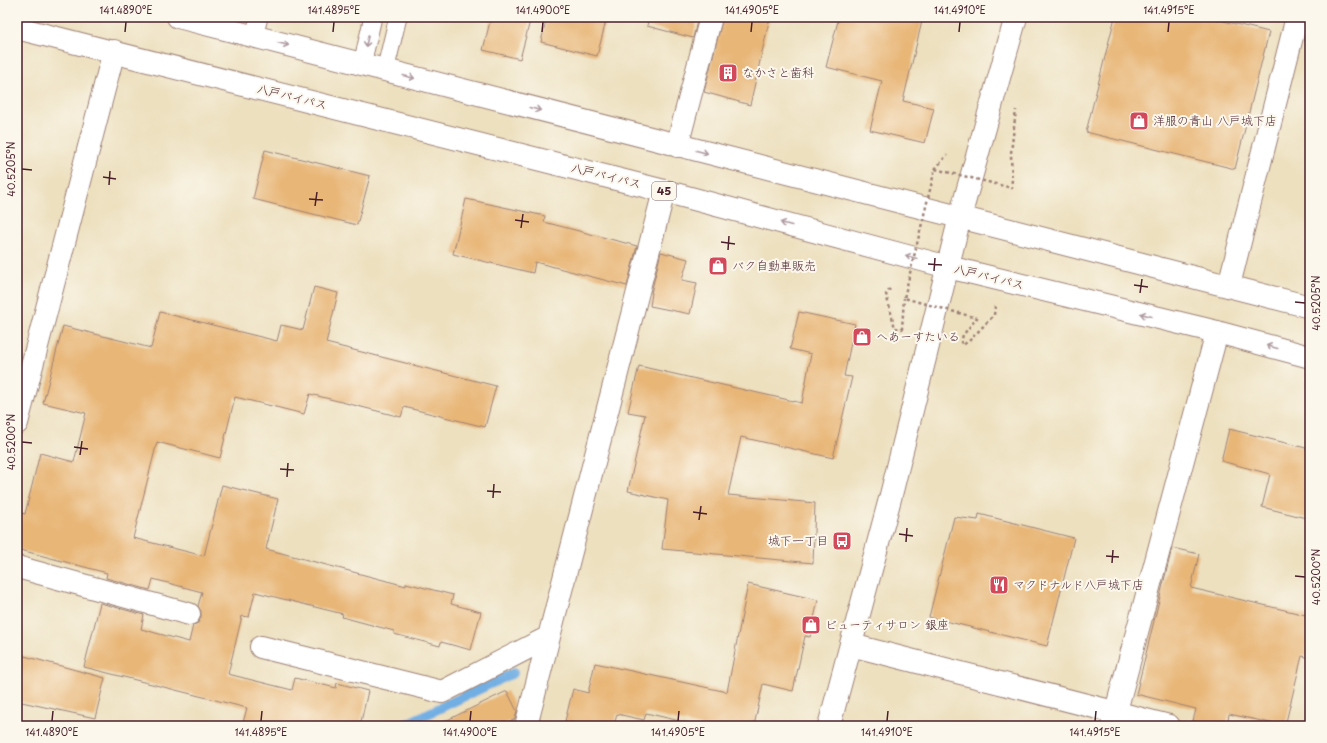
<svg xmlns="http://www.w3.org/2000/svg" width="1327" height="743" font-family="'Playpen Sans','Klee One',sans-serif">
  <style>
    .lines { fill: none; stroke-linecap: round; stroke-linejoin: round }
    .stream { stroke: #71aee3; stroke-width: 10 }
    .building { fill: #e8b677 }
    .lane-casing { stroke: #9c8075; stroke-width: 19 }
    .street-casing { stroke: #9c8075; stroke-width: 24 }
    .secondary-casing { stroke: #9c8075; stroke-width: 24 }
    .highway-casing { stroke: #9c8075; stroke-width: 24 }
    .path { stroke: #9c8075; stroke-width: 2.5; stroke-dasharray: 3 3; stroke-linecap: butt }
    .lane { stroke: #fff; stroke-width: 17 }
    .street { stroke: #fff; stroke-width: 22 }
    .secondary { stroke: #fff; stroke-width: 22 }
    .highway { stroke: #fff; stroke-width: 22 }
    .path-bridge { stroke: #9c8075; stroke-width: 2.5; stroke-dasharray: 3 3; stroke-linecap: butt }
    .oneway { stroke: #ae9aa0 }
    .ticks { fill: none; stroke: #4a1f2b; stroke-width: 1.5 }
    .labels { text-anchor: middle; stroke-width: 4; stroke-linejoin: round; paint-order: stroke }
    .shield { fill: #fbf7ec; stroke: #7f6065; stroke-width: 1 }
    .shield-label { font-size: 11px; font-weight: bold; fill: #4a1f2b }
    .poi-label { font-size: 12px; fill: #4a1f2b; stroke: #fbf7ec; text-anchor: start }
    .street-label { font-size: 12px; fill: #4a1f2b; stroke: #fbf7ec }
    .neatline { fill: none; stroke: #4a1f2b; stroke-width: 1.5 }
    .ticks-label { font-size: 10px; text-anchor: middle; fill: #4a1f2b }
  </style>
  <rect width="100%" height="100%" fill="#fbf7ec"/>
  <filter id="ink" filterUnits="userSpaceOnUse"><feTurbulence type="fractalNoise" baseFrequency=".025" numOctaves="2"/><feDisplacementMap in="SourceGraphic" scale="8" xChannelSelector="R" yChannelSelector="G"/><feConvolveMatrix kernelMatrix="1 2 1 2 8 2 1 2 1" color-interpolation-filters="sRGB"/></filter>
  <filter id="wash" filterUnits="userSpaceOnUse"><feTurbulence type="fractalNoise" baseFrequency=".012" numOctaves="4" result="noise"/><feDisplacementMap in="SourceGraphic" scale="16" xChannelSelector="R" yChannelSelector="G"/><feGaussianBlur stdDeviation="0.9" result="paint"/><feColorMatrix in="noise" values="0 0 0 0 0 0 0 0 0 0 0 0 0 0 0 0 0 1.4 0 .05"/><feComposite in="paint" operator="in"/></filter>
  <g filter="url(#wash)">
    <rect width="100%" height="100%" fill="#ede0bf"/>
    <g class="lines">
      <path class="stream" d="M402 726 513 673"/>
    </g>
    <g id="blocks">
      <path class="building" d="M491 17H531L520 59 483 50Z
        M547 17H607L597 56 541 42Z
        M649 17H698L693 38 647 26Z
        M723 17H770L750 105 704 92Z
        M839 17H923L903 101 934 108 925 143 870 130 882 81 826 67Z
        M1115 17H1207L1269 32 1235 169 1086 132Z
        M265 150 370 176 357 225 253 199Z
        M466 199 545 216 544 222 637 246 627 286 535 262 533 273 453 254Z
        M661 252 688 259 682 280 697 283 690 314 650 306 652 293H651Z
        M314 287 338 293 326 343 496 386 485 427 404 407 401 417 310 394 304 414 235 397 220 458 157 442 133 538 204 556 222 485 278 499 266 549 406 586V583L453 595 451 604 481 612 471 650 441 642 440 646 394 634V631L342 617 343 614 255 592 249 617 242 616 228 674 292 690 295 678 336 688 337 683 368 691 360 726H242L247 708 84 667 100 603 144 615 141 629 189 642 193 625 198 623 201 617V611L198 606 202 592 153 579 150 590 106 578 107 573 17 549V529L21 513 25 514 40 453 74 462 86 413 43 403 63 326 151 348 160 312 277 341 281 325 303 330Z
        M799 312 855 324 844 376 852 377 833 458 741 437 728 495 815 503 813 563 662 549 668 500 628 491 645 415 628 412 639 366 802 403 811 354 790 349Z
        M1229 429 1310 449V519L1262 507 1270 474 1221 461Z
        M979 514 1074 538 1047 646 929 617 954 517 978 520Z
        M1172 548 1199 554 1191 588 1310 616V658L1302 656 1285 726 1229 714 1227 726H1211L1193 721 1196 709 1136 694Z
        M748 584 818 600 810 637 805 636 793 691 763 684 754 726H701L646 713 644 720 617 714 614 726H586L565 721 573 689 588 693 595 663 727 692Z
        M17 654 105 678 95 718 17 701Z
        M507 691 517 711 515 719 501 726H435Z"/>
    </g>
  </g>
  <g filter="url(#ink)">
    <use href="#blocks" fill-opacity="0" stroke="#9c8075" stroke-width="1"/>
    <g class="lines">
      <defs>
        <path id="lane" d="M254 37 259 17
          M362 64 373 17
          M385 71 398 17"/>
        <path id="street" d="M677 146 711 17
          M1229 285 1297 17
          M17 423 114 51
          M17 567 189 614
          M851 645 1169 726
          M261 647 442 692 549 637
          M526 726 664 191
          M1112 726 1217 332"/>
        <path id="secondary" d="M829 726 891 495 960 217 1016 17"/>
        <path id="highway" d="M178 17 1310 307
          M17 28 664 191 948 267 1217 332 1310 357"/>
      </defs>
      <use href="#lane" class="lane-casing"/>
      <use href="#street" class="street-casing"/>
      <use href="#secondary" class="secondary-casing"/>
      <use href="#highway" class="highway-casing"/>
      <path class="path" d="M935 169 947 155
        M890 289 886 294 895 328 902 329 904 298"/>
      <use href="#lane" class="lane"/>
      <use href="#street" class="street"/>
      <use href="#secondary" class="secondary"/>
      <use href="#highway" class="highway"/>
      <path class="path-bridge" d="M995 306 994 315 970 340 963 345 961 342 963 335 977 318 904 298 935 169 1012 188 1011 153 1016 110"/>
    </g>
    <defs><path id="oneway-shaft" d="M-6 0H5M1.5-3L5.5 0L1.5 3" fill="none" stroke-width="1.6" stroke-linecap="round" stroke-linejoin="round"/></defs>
    <g class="oneway">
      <use href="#oneway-shaft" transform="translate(367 41) rotate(103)"/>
      <use href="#oneway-shaft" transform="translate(283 44) rotate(14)"/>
      <use href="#oneway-shaft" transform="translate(409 77) rotate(14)"/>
      <use href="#oneway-shaft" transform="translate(535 109) rotate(14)"/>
      <use href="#oneway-shaft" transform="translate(702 152) rotate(14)"/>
      <use href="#oneway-shaft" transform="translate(786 224) rotate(-165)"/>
      <use href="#oneway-shaft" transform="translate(911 257) rotate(-165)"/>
      <use href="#oneway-shaft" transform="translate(1146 315) rotate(-166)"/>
      <use href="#oneway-shaft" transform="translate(1272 347) rotate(-165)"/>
    </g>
  </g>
  <path class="ticks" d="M125 32 126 22M333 32 334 22M542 32 543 22M751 32 752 22M959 32 960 22M1168 32 1169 22M22 169 32 170M103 177 116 179M109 185 110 171M309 199 323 200M315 206 317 192M515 220 529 222M521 228 523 214M721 242 735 244M728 250 729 236M928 264 942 265M934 271 935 258M1134 285 1148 287M1140 293 1142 279M1295 302 1305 303M22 442 32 443M74 447 88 449M80 455 82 441M280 469 294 470M287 477 288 463M487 491 501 492M493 498 494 484M693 512 707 514M699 520 701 506M899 534 913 536M906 542 907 528M1106 556 1119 557M1112 563 1113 550M1295 576 1305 577M52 721 53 711M261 721 262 711M470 721 471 711M678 721 679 711M887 721 888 711M1095 721 1096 711"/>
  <defs>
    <symbol id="building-square" viewBox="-11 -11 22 22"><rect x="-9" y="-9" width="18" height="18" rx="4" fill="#d1495b" stroke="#fbf7ec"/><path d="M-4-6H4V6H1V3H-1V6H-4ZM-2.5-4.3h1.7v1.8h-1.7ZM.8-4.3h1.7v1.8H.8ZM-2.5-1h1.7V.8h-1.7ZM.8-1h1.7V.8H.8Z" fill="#fff"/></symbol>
    <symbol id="shop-square" viewBox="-11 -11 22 22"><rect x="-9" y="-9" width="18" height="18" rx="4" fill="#d1495b" stroke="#fbf7ec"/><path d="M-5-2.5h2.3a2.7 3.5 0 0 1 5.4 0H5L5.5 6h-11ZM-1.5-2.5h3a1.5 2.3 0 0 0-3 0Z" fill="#fff"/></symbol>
    <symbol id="bus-square" viewBox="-11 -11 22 22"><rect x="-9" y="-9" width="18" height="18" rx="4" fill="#d1495b" stroke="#fbf7ec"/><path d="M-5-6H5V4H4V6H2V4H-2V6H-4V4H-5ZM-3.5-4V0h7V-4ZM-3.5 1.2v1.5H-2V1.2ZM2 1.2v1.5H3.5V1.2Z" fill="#fff"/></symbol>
    <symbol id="restaurant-square" viewBox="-11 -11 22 22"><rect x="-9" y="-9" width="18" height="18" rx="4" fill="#d1495b" stroke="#fbf7ec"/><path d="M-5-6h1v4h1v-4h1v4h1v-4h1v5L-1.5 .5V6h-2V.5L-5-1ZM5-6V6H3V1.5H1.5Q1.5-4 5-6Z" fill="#fff"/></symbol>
  </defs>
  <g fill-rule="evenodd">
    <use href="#building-square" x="717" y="62" width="22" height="22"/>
    <use href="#shop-square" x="1128" y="110" width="22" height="22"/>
    <use href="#shop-square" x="707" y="255" width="22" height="22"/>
    <use href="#shop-square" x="851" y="326" width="22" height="22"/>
    <use href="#bus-square" x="831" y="530" width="22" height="22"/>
    <use href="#restaurant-square" x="988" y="574" width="22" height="22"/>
    <use href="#shop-square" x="800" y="614" width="22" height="22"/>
  </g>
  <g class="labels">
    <rect class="shield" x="652" y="182" width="24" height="18" rx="3"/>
    <g class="shield-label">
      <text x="664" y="195">45</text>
    </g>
    <g class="poi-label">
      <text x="742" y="77">なかさと歯科</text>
      <text x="1153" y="125">洋服の青山 八戸城下店</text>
      <text x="732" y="270">バク自動車販売</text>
      <text x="876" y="341">へあーすたいる</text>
      <text x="828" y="545" text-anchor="end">城下一丁目</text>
      <text x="1013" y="589">マクドナルド八戸城下店</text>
      <text x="825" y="629">ビューティサロン 銀座</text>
    </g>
    <g class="street-label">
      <text transform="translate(292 97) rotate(14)" y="4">八戸バイパス</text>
      <text transform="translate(606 176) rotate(14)" y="4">八戸バイパス</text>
      <text transform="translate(989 277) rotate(14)" y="4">八戸バイパス</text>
    </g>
  </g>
  <rect width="1327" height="743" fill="none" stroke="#fbf7ec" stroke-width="44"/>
  <rect x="22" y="22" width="1283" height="699" class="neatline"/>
  <g class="ticks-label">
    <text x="126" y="14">141.4890°E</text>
    <text x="334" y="14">141.4895°E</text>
    <text x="543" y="14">141.4900°E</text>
    <text x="752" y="14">141.4905°E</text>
    <text x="960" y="14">141.4910°E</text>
    <text x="1169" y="14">141.4915°E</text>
    <text transform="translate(11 169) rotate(-90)" y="4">40.5205°N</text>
    <text transform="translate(1316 303) rotate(-90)" y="4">40.5205°N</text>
    <text transform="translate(11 442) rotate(-90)" y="4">40.5200°N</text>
    <text transform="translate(1316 577) rotate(-90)" y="4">40.5200°N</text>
    <text x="52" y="736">141.4890°E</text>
    <text x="261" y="736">141.4895°E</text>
    <text x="470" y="736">141.4900°E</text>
    <text x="678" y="736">141.4905°E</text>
    <text x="887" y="736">141.4910°E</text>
    <text x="1095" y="736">141.4915°E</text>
  </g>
</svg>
